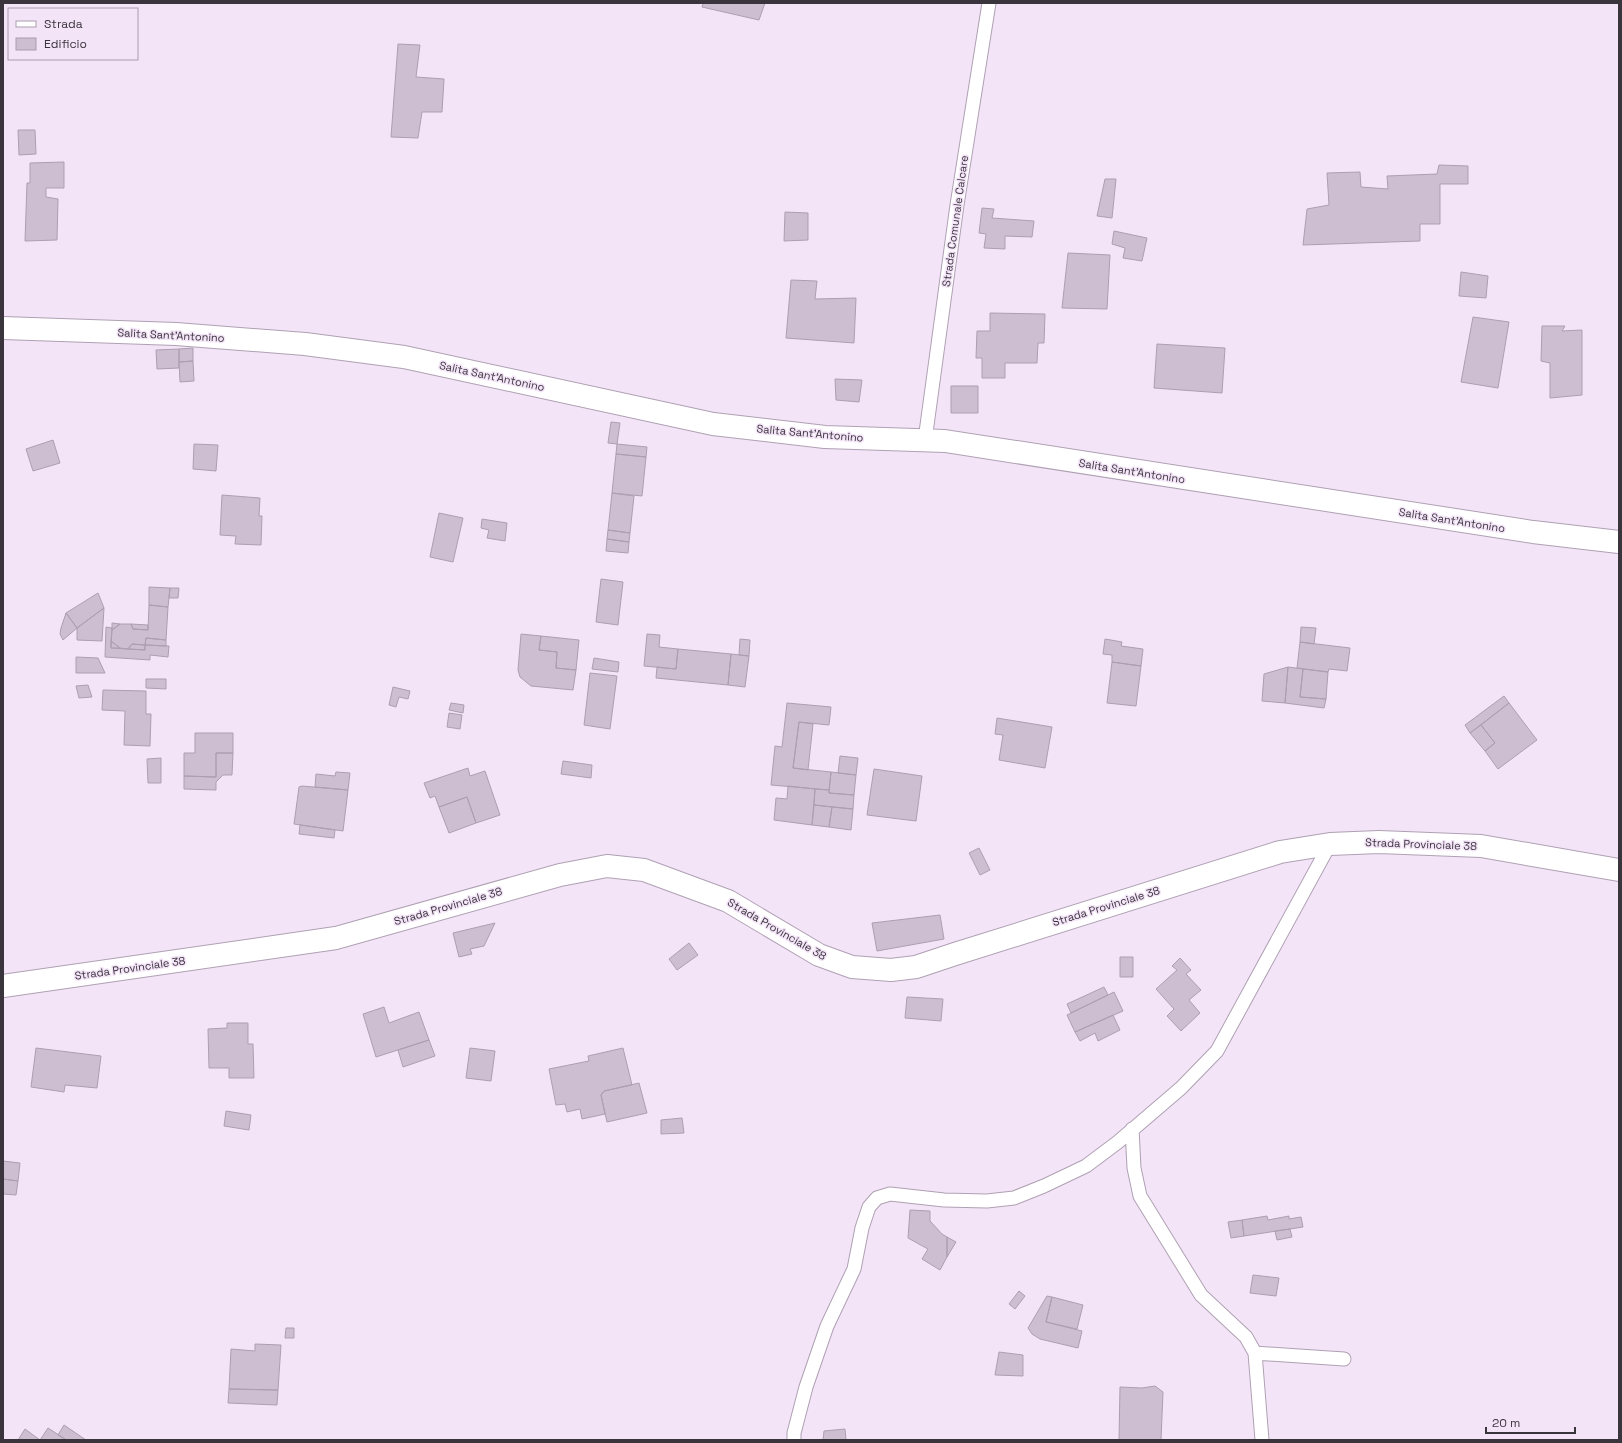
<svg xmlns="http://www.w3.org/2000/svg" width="1622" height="1443" font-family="'Space Grotesk',sans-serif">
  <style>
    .building { fill: #cdbed1; stroke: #ad9fb2 }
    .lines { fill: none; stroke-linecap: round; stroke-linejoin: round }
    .service-casing { stroke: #afa1b3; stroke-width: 15 }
    .minor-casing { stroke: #afa1b3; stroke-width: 24 }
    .tertiary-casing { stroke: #afa1b3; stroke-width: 24 }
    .service { stroke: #fff; stroke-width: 13 }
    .minor { stroke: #fff; stroke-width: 22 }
    .tertiary { stroke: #fff; stroke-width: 22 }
    .labels { text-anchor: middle; stroke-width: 3; stroke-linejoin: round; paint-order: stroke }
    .street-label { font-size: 11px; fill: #3a343c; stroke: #f4e4f8 }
  </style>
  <rect width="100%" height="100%" fill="#f4e4f8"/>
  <path class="building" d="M703 3H765L759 20 702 7Z
    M398 44 420 45 416 77 444 79 442 112H422L418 138 391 137Z
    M18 130H35L36 154 19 155Z
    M64 162V188H46V197L58 199 57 240 25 241 27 183H30V163Z
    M1439 165 1468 166V184H1440V224H1420V241L1303 245 1307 209 1329 205 1327 173 1360 172 1361 187 1388 189 1387 176 1437 174Z
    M1105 179H1116L1112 218 1097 216Z
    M982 208 994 209 992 218 1034 221 1032 237 1005 236V249L984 248 986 234 979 233Z
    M785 212 808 213V240L784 241Z
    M1114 231 1147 238 1142 261 1123 258 1125 248 1112 244Z
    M1068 253 1110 255 1107 309 1062 308Z
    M1461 272 1488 276 1486 298 1459 296Z
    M791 280 817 281 815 299 856 298 854 343 786 338Z
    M990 313 1045 314 1044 343H1038L1037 363H1005V378H982V358H976L977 331H990Z
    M1473 317 1509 322 1498 388 1461 382Z
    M1542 326H1565L1562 331 1582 330V395L1550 398V363L1541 361Z
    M1157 344 1225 348 1222 393 1154 388Z
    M193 348V361L179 362V349Z
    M179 349V368L157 369 156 350Z
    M193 361 194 381 180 382 179 362Z
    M835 379 862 380 859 402 836 400Z
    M951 386H978V413H951Z
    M611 422 620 423 617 444 608 443Z
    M53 440 60 463 33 471 26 449Z
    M194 444 218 445 216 471 193 469Z
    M617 444 647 447 646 457 616 454Z
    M616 454 646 457 642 496 612 493Z
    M612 493 634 496 630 533 608 530Z
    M222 495 260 498 259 516H262L261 545 235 544 236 536 220 535Z
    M439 513 463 518 453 562 430 557Z
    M482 519 507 523 505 541 487 538 489 530 481 528Z
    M608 530 630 533 629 542 607 539Z
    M607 539 629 542 628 553 606 551Z
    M601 579 623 582 618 625 596 622Z
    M149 587 170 588 168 607 149 605Z
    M170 588H179L178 598H169Z
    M98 593 104 608 77 628 66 613Z
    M149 605 168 607 166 640 146 638 145 645 132 644 128 649 120 648 111 641 112 630 120 624H131L133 629 148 630Z
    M104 608 102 641 77 640V628Z
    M66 613 77 628 63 640 60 634 61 628Z
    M112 623 120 624 112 630Z
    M131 624 148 625V630L133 629Z
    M106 627 112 628 111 648 145 650V645L169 646 168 657 150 655V660L105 657Z
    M1301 627 1316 628 1314 644 1300 642Z
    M521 634 541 636 539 650 557 652 556 668 576 670 573 690 531 686 520 677 518 670Z
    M647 634 660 635 659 647 678 649 676 669 644 666Z
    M541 636 579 640 576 670 556 668 557 652 539 650Z
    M146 638 166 640V646L145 645Z
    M740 639 750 640 749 656 739 655Z
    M1105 639 1122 642 1121 646 1143 649 1141 666 1112 662V655L1103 654Z
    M111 641 120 648H111Z
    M1300 642 1350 648 1347 671 1329 669 1328 672 1297 668Z
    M132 644 145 645V650L128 649Z
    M678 649 731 654 728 685 656 678 657 667 676 669Z
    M731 654 749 656 745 687 728 685Z
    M76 657 98 658 105 673H76Z
    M594 658 619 662 618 672 592 669Z
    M1112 662 1141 666 1136 706 1107 703Z
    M1288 667 1285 703 1262 701 1264 674Z
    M1288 667 1303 669 1300 697 1326 699 1324 708 1285 703Z
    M1303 669 1328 672 1326 699 1300 697Z
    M590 673 617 676 610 729 584 725Z
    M146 679H166V689L146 688Z
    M88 685 92 697 79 698 76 686Z
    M393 687 410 691 408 699 399 697 396 707 389 705Z
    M103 690 146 691V714H151L150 746 124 745 125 711 102 710Z
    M1504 696 1509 703 1470 733 1465 725Z
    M451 703 464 705 463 713 449 710Z
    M787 703 831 707 829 725 799 722 793 768 831 772 829 790 771 785 775 746 782 747Z
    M1509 703 1537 740 1498 769 1485 751 1495 743 1481 725Z
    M449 713 462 715 460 729 447 727Z
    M997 718 1052 727 1045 768 999 760 1003 735 995 734Z
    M799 722 813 724 808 770 793 768Z
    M1481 725 1495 743 1485 751 1470 733Z
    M195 733H233V753H216V777L184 776V753H195Z
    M216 753H233L232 775H223L216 782V790L184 789V776L216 777Z
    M840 756 858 758 856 775 838 773Z
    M161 758V783H148L147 759Z
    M563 761 592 765 591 778 561 774Z
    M468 768 470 776 485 771 500 815 476 823 467 797 439 807 435 796 430 798 424 783Z
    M874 769 922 776 916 821 867 815Z
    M336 772 350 773 348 790 315 787 316 774 335 776Z
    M831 772 856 775 854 795 829 793Z
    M302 786 348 790 343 831 294 824 299 787Z
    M788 786 815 789 812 825 774 820 776 798 787 799Z
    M815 789 829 790V793L854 795 853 809 814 805Z
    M467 797 476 823 449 833 439 807Z
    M814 805 832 807 829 827 812 825Z
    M832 807 853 809 851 830 829 827Z
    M300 825 335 830 334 838 299 834Z
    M979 848 990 870 980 875 969 853Z
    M940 915 944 939 877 951 872 923Z
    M495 923 484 946 470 949 472 954 459 957 453 933Z
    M689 943 698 955 677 970 669 959Z
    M1120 957H1133V977H1120Z
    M1180 958 1191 970 1186 974 1201 990 1189 1000 1200 1013 1181 1031 1167 1016 1174 1009 1156 989 1177 970 1172 966Z
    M1104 987 1108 995 1071 1013 1067 1004Z
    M1114 992 1123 1011 1075 1032 1067 1015Z
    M907 997 943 999 941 1021 905 1018Z
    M384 1007 389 1023 419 1012 429 1040 376 1057 363 1014Z
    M1113 1015 1120 1030 1098 1041 1095 1033 1080 1041 1075 1032Z
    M227 1023H248V1044H253L254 1078H229V1068H209L208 1029 227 1028Z
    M429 1040 435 1056 403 1067 398 1050Z
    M36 1048 101 1056 97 1088 65 1085 64 1092 31 1087Z
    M470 1048 495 1051 491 1081 466 1078Z
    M623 1048 632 1085 604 1091 601 1095 605 1114 582 1119 580 1109 567 1112 565 1104 556 1105 549 1069 589 1061 588 1056Z
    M639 1083 647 1113 607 1122 601 1095 604 1091Z
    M226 1111 251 1115 249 1130 224 1126Z
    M682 1118 684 1133 661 1134V1120Z
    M3 1161 20 1163 18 1181 3 1179Z
    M3 1179 18 1181 16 1195 3 1194Z
    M910 1210 930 1211V1221L942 1234 947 1237V1257L940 1270 922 1259 928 1249 908 1238Z
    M1267 1216 1268 1220 1289 1216V1219L1301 1217 1303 1227 1244 1236 1242 1220Z
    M1242 1220 1244 1236 1231 1238 1228 1222Z
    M1290 1229 1292 1237 1277 1240 1275 1231Z
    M947 1237 956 1242 947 1257Z
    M1253 1275 1279 1278 1276 1296 1250 1293Z
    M1019 1291 1025 1296 1015 1309 1009 1304Z
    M1047 1296 1052 1297 1046 1322 1082 1331 1078 1348 1040 1339 1032 1334 1028 1328Z
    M1052 1297 1083 1305 1077 1329 1046 1322Z
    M286 1328H294V1338H285Z
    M255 1344 281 1345 278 1390 229 1389 231 1349 255 1351Z
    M999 1352 1023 1355V1376L995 1375Z
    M1155 1386 1163 1392 1161 1440H1119L1120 1387 1142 1388Z
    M229 1389 278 1390 277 1405 228 1403Z
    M64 1425 86 1440H64L65 1439 58 1435Z
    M48 1428 65 1439 64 1440H18L25 1429 40 1440Z
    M845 1429 846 1440H823L824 1431Z"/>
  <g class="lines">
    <defs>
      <path id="service" d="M925 440 957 205 989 3
        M1132 1129 1134 1168 1140 1196 1201 1295 1246 1337 1255 1353 1344 1359
        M1255 1353 1262 1440
        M794 1440V1433L806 1387 827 1326 854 1269 862 1228 869 1207 877 1198 890 1194 944 1200 987 1201 1014 1198 1044 1186 1086 1166 1118 1142 1181 1088 1217 1051 1330 844"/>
      <path id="minor" d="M3 328 176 334 305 344 404 357 713 424 825 437 945 441 1533 532 1619 542"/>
      <path id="tertiary" d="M3 986 336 938 560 875 607 866 644 870 728 901 819 955 852 967 891 970 916 967 955 954 1280 852 1330 844 1379 842 1481 846 1619 870"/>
    </defs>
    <use href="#service" class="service-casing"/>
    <use href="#minor" class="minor-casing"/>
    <use href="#tertiary" class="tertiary-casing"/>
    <use href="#service" class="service"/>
    <use href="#minor" class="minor"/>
    <use href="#tertiary" class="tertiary"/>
  </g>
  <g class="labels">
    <g class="street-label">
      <text transform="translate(955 221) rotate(-82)" y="4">Strada Comunale Calcare</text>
      <text transform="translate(171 335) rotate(3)" y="4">Salita Sant'Antonino</text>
      <text transform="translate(492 376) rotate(12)" y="4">Salita Sant'Antonino</text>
      <text transform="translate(810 433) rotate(5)" y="4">Salita Sant'Antonino</text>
      <text transform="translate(1132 471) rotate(9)" y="4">Salita Sant'Antonino</text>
      <text transform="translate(1452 520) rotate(9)" y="4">Salita Sant'Antonino</text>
      <text transform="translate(1421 844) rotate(2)" y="4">Strada Provinciale 38</text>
      <text transform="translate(448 906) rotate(-16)" y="4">Strada Provinciale 38</text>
      <text transform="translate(1106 906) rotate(-17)" y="4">Strada Provinciale 38</text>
      <text transform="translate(777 929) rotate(30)" y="4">Strada Provinciale 38</text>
      <text transform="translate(130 968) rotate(-8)" y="4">Strada Provinciale 38</text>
    </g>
  </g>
  <rect width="1622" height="1443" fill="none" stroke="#3a343c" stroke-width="8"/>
  <rect x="8" y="8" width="130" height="52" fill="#f4e4f8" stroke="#aa9ead"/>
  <rect x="16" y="21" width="20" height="6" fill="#ffffff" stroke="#aa9ead"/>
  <text x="44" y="28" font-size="12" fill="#3a343c">Strada</text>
  <rect x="16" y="38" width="20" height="12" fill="#cdbed1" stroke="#aa9ead"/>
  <text x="44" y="48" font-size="12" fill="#3a343c">Edificio</text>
  <path d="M1486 1427v6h89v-6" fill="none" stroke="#3a343c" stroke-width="2"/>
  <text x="1492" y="1427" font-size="12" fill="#3a343c" stroke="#f4e4f8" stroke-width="3" paint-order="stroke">20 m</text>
</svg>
